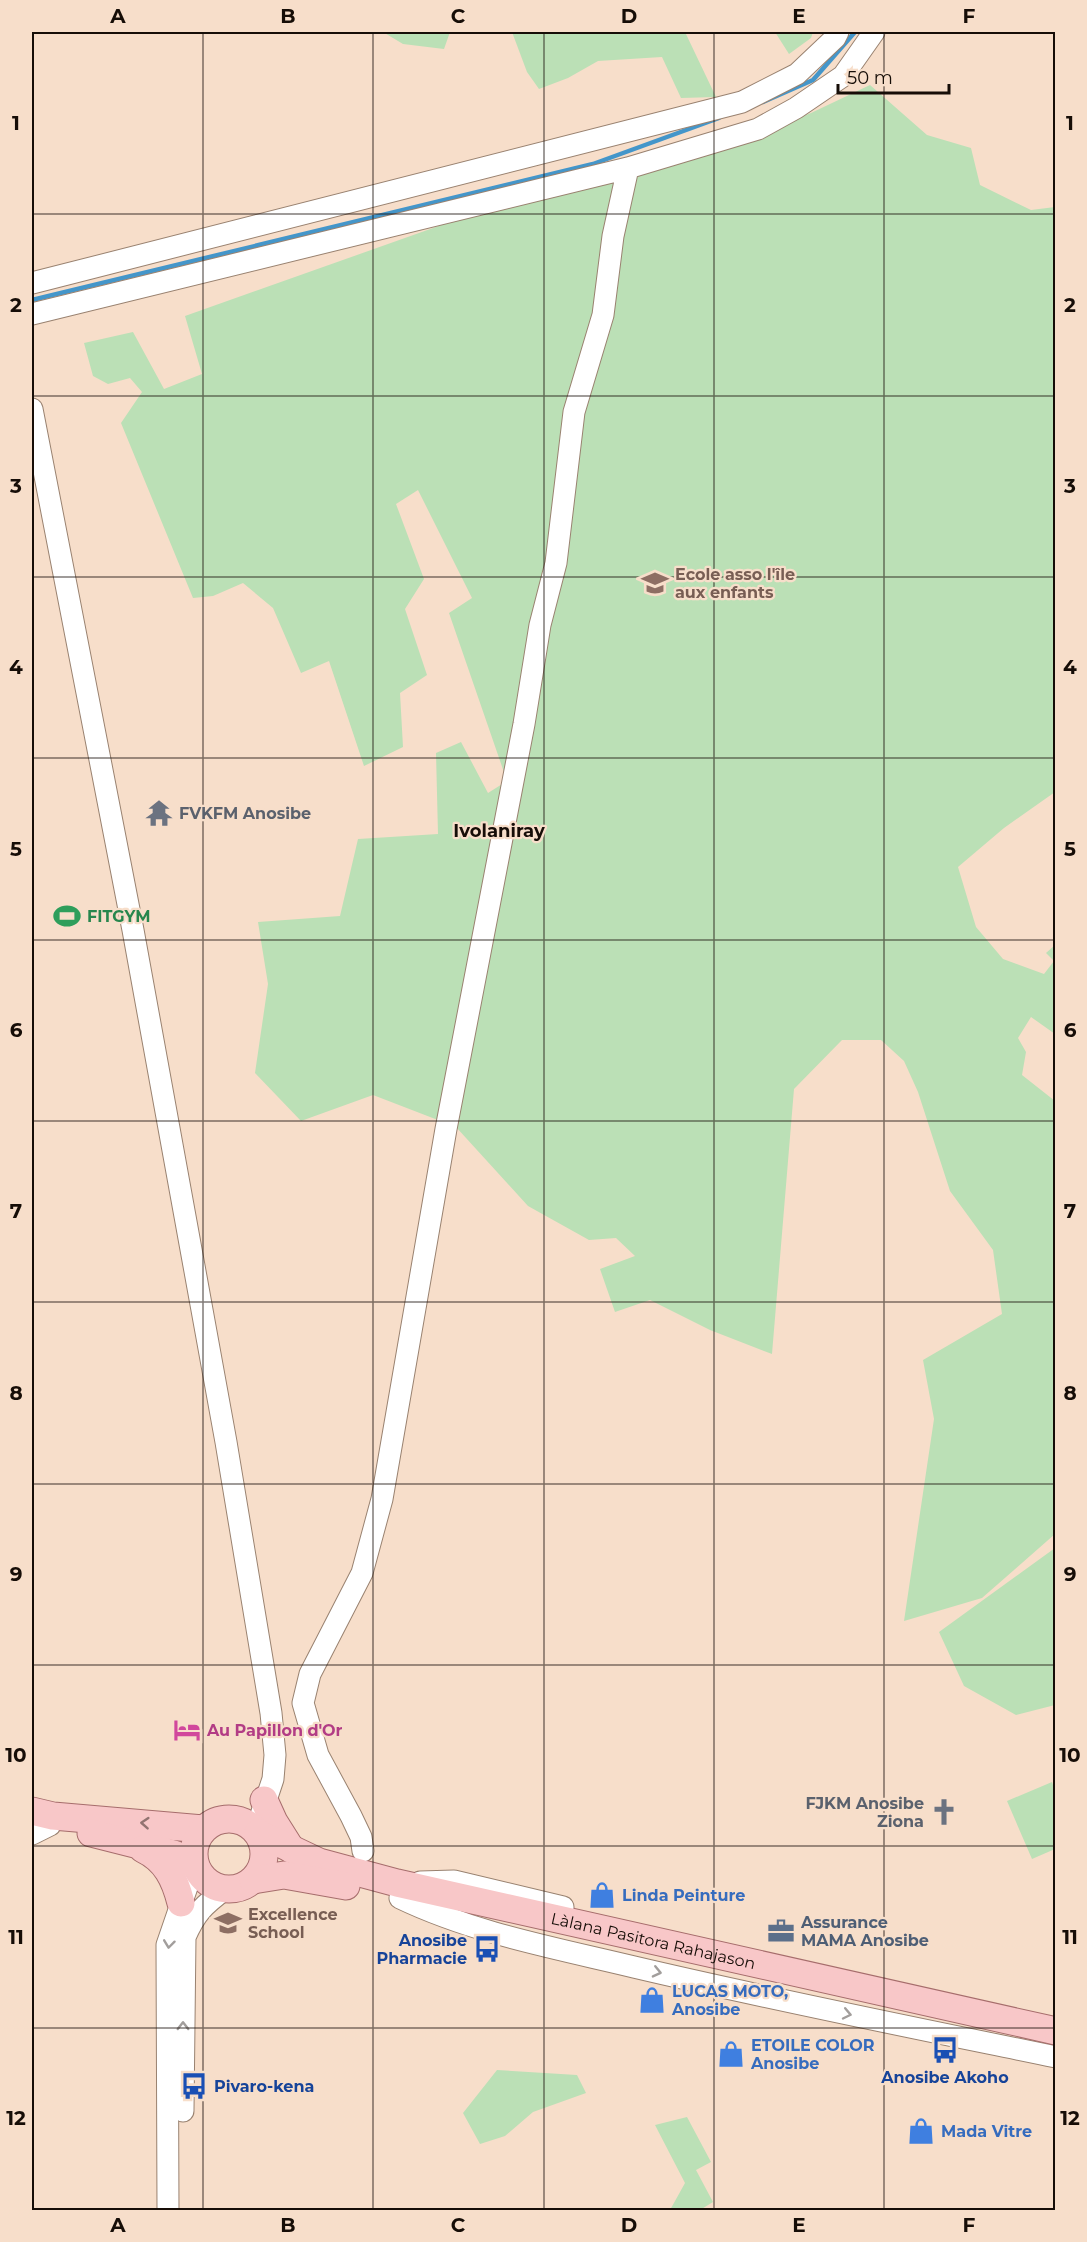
<svg xmlns="http://www.w3.org/2000/svg" width="1087" height="2242" font-family="Montserrat,sans-serif">
  <style>
    .green { fill: #bbe0b6 }
    .lines { fill: none; stroke-linecap: round; stroke-linejoin: round }
    .stream { stroke: #4496ca; stroke-width: 4.5 }
    .minor-casing { stroke: #998270; stroke-width: 23 }
    .major-casing { stroke: #a66d6c; stroke-width: 29 }
    .minor { stroke: #fff; stroke-width: 21 }
    .major { stroke: #f8c7c8; stroke-width: 27 }
    .oneway { stroke: #927371 }
    .oneway2 { stroke: #a29e9c }
    .grid { fill: none; stroke: #160d07; stroke-width: 1.5; stroke-opacity: 0.55 }
    .labels { text-anchor: middle; stroke-width: 4.5; stroke-linejoin: round; paint-order: stroke }
    .education-label { font-size: 16px; font-weight: bold; fill: #785e54; stroke: #f7deca; text-anchor: start }
    .worship-label { font-size: 16px; font-weight: bold; fill: #5b616d; stroke: #f7deca; text-anchor: start }
    .leisure-label { font-size: 16px; font-weight: bold; fill: #27864d; stroke: #f7deca; text-anchor: start }
    .hotel-label { font-size: 16px; font-weight: bold; fill: #b23c85; stroke: #f7deca; text-anchor: start }
    .shop-label { font-size: 16px; font-weight: bold; fill: #366cbe; stroke: #f7deca; text-anchor: start }
    .service-label { font-size: 16px; font-weight: bold; fill: #4e5e75; stroke: #f7deca; text-anchor: start }
    .transit-label { font-size: 16px; font-weight: bold; fill: #164399; stroke: #f7deca; text-anchor: end }
    .street-label { font-size: 16px; fill: #160d07; stroke: #f7deca }
    .neighbourhood-label { font-size: 18px; font-weight: bold; fill: #160d07; stroke: #f7deca }
    .neatline { fill: none; stroke: #160d07; stroke-width: 2 }
    .grid-label { font-size: 20px; text-anchor: middle; font-weight: bold; fill: #160d07 }
  </style>
  <rect width="100%" height="100%" fill="#f7deca"/>
  <path class="green" d="M383 32H450L444 49 403 44Z
    M512 32H685L716 97 681 98 662 57 598 61 568 78 539 89 527 72Z
    M775 32H813L811 38 789 54Z
    M870 85 927 135 971 148 980 185 1031 210 1055 207V792L1004 828 958 867 976 927 1003 959 1044 974 1054 961 1046 953 1055 945V1034L1031 1017 1018 1038 1026 1052 1022 1075 1055 1101V1534L982 1598 904 1621 934 1419 923 1360 1002 1314 993 1250 950 1191 918 1092 904 1061 881 1040H842L794 1089 772 1354 710 1330 650 1300 615 1312 600 1269 635 1256 616 1238 589 1240 528 1206 456 1127 373 1095 301 1121 255 1073 268 984 258 922 340 916 358 839 438 834 436 753 461 742 488 793 507 781 449 613 472 598 418 490 396 504 424 579 405 609 427 675 400 693 403 747 364 766 329 661 301 673 273 608 243 583 213 596 193 598 121 423 142 392 130 378 108 384 93 376 84 343 133 332 164 389 202 374 185 316 481 211 726 145 811 113Z
    M1055 1548V1705L1016 1715 964 1686 939 1632Z
    M1052 1782 1055 1791V1849L1032 1859 1007 1801Z
    M497 2070 577 2075 586 2093 533 2112 505 2136 480 2144 463 2113Z
    M687 2117 711 2162 696 2170 713 2202 700 2210H670L685 2183 655 2125Z"/>
  <g class="lines">
    <path class="stream" d="M763 102 813 80 855 32
      M32 300 593 164 719 118"/>
    <defs>
      <path id="minor" d="M32 283 742 102 797 74 835 38 838 32
        M32 314 628 168 758 129 796 108 843 76 874 32
        M32 409 133 930 226 1442 271 1713 275 1755 273 1779 261 1815
        M32 1834 50 1825
        M363 1851 361 1837 351 1816 318 1755 303 1703 310 1674 362 1573 382 1499 446 1129 524 724 540 625 556 563 574 412 603 315 613 236 628 168
        M420 1882 454 1881 563 1907
        M400 1898C473 1933 555 1948 634 1967 774 2000 915 2028 1056 2057
        M183 2111 185 1937C196 1912 204 1905 225 1889
        M168 2210 167 1945 189 1881 197 1871"/>
      <g id="major">
        <path d="M264 1800 274 1822 291 1849"/>
        <path d="M32 1811 53 1816 203 1829"/>
        <circle cx="229" cy="1854" r="35"/>
        <path d="M91 1833 174 1854 195 1865"/>
        <path id="s1" d="M258 1833 319 1862 397 1883 1056 2031"/>
        <path d="M143 1849C166 1860 175 1879 181 1903"/>
        <path d="M253 1880 284 1875 346 1886"/>
      </g>
    </defs>
    <use href="#minor" class="minor-casing"/>
    <use href="#major" class="major-casing"/>
    <use href="#minor" class="minor"/>
    <use href="#major" class="major"/>
  </g>
  <defs><path id="oneway-chevron" d="M-2-3.5L2.5 0L-2 3.5" fill="none" stroke-width="1.6" stroke-linecap="round" stroke-linejoin="round" transform="scale(1.5)"/></defs>
  <use class="oneway" href="#oneway-chevron" transform="translate(145 1823) rotate(-176)"/>
  <g class="oneway2">
    <use href="#oneway-chevron" transform="translate(169 1944) rotate(97)"/>
    <use href="#oneway-chevron" transform="translate(657 1972) rotate(13)"/>
    <use href="#oneway-chevron" transform="translate(847 2014) rotate(12)"/>
    <use href="#oneway-chevron" transform="translate(183 2026) rotate(-90)"/>
  </g>
  <path class="grid" d="M203 32V2210M373 32V2210M544 32V2210M714 32V2210M884 32V2210M32 214H1056M32 396H1056M32 577H1056M32 758H1056M32 940H1056M32 1121H1056M32 1302H1056M32 1484H1056M32 1665H1056M32 1846H1056M32 2028H1056"/>
  <defs>
    <symbol id="school-bare" viewBox="-9 -9 18 18"><path d="M0-5L7-2L0 1L-7-2ZM-4 1L0 2.5L4 1V4Q0 6-4 4Z" fill="#8d6e63" stroke="#f7deca" stroke-width="2.5" paint-order="stroke"/></symbol>
    <symbol id="temple-bare" viewBox="-9 -9 18 18"><path d="M0-6L5-2H3V0L6.5 2.5H4V6H1.5V3h-3V6H-4V2.5H-6.5L-3 0V-2H-5Z" fill="#6b7280" stroke="#f7deca" stroke-width="2.5" paint-order="stroke"/></symbol>
    <symbol id="stadium-bare" viewBox="-9 -9 18 18"><path d="M0-5a6.5 5 0 1 0 0 10a6.5 5 0 1 0 0-10ZM-3.5-1.8h7v3.6h-7Z" fill="#2e9e5b" stroke="#f7deca" stroke-width="2.5" paint-order="stroke"/></symbol>
    <symbol id="hotel-bare" viewBox="-9 -9 18 18"><path d="M-6-4.5h1.5V1H6V5H4.5V3h-9V5H-6ZM-4 0a1.8 1.8 0 1 1 3.6 0ZM.5 0V-2.5h3Q6-2.5 6 0Z" fill="#d1479c" stroke="#f7deca" stroke-width="2.5" paint-order="stroke"/></symbol>
    <symbol id="church-bare" viewBox="-9 -9 18 18"><path d="M-1.2-6h2.4v3.5h3.3v2.4h-3.3V6h-2.4V-.1h-3.3v-2.4h3.3Z" fill="#6b7280" stroke="#f7deca" stroke-width="2.5" paint-order="stroke"/></symbol>
    <symbol id="shop-bare" viewBox="-9 -9 18 18"><path d="M-5-2.5h2.3a2.7 3.5 0 0 1 5.4 0H5L5.5 6h-11ZM-1.5-2.5h3a1.5 2.3 0 0 0-3 0Z" fill="#3f7fe0" stroke="#f7deca" stroke-width="2.5" paint-order="stroke"/></symbol>
    <symbol id="office-bare" viewBox="-9 -9 18 18"><path d="M-6-3h4V-5.5h4V-3h4V5H-6ZM-1-4.5V-3h2v-1.5ZM-6 0V1H6V0Z" fill="#5c6f8a" stroke="#f7deca" stroke-width="2.5" paint-order="stroke"/></symbol>
    <symbol id="bus-bare" viewBox="-9 -9 18 18"><path d="M-5-6H5V4H4V6H2V4H-2V6H-4V4H-5ZM-3.5-4V0h7V-4ZM-3.5 1.2v1.5H-2V1.2ZM2 1.2v1.5H3.5V1.2Z" fill="#1a4fb4" stroke="#f7deca" stroke-width="2.5" paint-order="stroke"/></symbol>
  </defs>
  <g fill-rule="evenodd">
    <use href="#school-bare" x="636" y="564" width="38" height="38"/>
    <use href="#temple-bare" x="140" y="794" width="38" height="38"/>
    <use href="#stadium-bare" x="48" y="897" width="38" height="38"/>
    <use href="#hotel-bare" x="168" y="1711" width="38" height="38"/>
    <use href="#church-bare" x="925" y="1793" width="38" height="38"/>
    <use href="#shop-bare" x="583" y="1876" width="38" height="38"/>
    <use href="#school-bare" x="209" y="1904" width="38" height="38"/>
    <use href="#office-bare" x="762" y="1912" width="38" height="38"/>
    <use href="#bus-bare" x="468" y="1930" width="38" height="38"/>
    <use href="#shop-bare" x="633" y="1981" width="38" height="38"/>
    <use href="#bus-bare" x="926" y="2031" width="38" height="38"/>
    <use href="#shop-bare" x="712" y="2035" width="38" height="38"/>
    <use href="#bus-bare" x="175" y="2067" width="38" height="38"/>
    <use href="#shop-bare" x="902" y="2112" width="38" height="38"/>
  </g>
  <g class="labels">
    <g class="education-label">
      <text x="675" y="580">Ecole asso l'île<tspan x="675" dy="18">aux enfants</tspan></text>
      <text x="248" y="1920">Excellence<tspan x="248" dy="18">School</tspan></text>
    </g>
    <g class="worship-label">
      <text x="179" y="819">FVKFM Anosibe</text>
      <text x="924" y="1809" text-anchor="end">FJKM Anosibe<tspan x="924" dy="18">Ziona</tspan></text>
    </g>
    <g class="leisure-label">
      <text x="87" y="922">FITGYM</text>
    </g>
    <g class="hotel-label">
      <text x="207" y="1736">Au Papillon d'Or</text>
    </g>
    <g class="shop-label">
      <text x="622" y="1901">Linda Peinture</text>
      <text x="672" y="1997">LUCAS MOTO,<tspan x="672" dy="18">Anosibe</tspan></text>
      <text x="751" y="2051">ETOILE COLOR<tspan x="751" dy="18">Anosibe</tspan></text>
      <text x="941" y="2137">Mada Vitre</text>
    </g>
    <g class="service-label">
      <text x="801" y="1928">Assurance<tspan x="801" dy="18">MAMA Anosibe</tspan></text>
    </g>
    <g class="transit-label">
      <text x="467" y="1946">Anosibe<tspan x="467" dy="18">Pharmacie</tspan></text>
      <text x="945" y="2083" text-anchor="middle">Anosibe Akoho</text>
      <text x="214" y="2092" text-anchor="start">Pivaro-kena</text>
    </g>
    <g class="street-label">
      <text dy="6" stroke="none"><textPath href="#s1" startOffset="411">Làlana Pasitora Rahajason</textPath></text>
    </g>
    <g class="neighbourhood-label">
      <text x="499" y="837">Ivolaniray</text>
    </g>
  </g>
  <rect width="1087" height="2242" fill="none" stroke="#f7deca" stroke-width="66"/>
  <path d="M838 84v9h111v-9" fill="none" stroke="#160d07" stroke-width="3"/>
  <text x="847" y="84" font-size="18" fill="#160d07" stroke="#f7deca" stroke-width="4.5" paint-order="stroke">50 m</text>
  <rect x="33" y="33" width="1021" height="2176" class="neatline"/>
  <g class="grid-label">
    <text x="118" y="23">A</text>
    <text x="288" y="23">B</text>
    <text x="458" y="23">C</text>
    <text x="629" y="23">D</text>
    <text x="799" y="23">E</text>
    <text x="969" y="23">F</text>
    <text x="16" y="130">1</text>
    <text x="1070" y="130">1</text>
    <text x="16" y="312">2</text>
    <text x="1070" y="312">2</text>
    <text x="16" y="493">3</text>
    <text x="1070" y="493">3</text>
    <text x="16" y="674">4</text>
    <text x="1070" y="674">4</text>
    <text x="16" y="856">5</text>
    <text x="1070" y="856">5</text>
    <text x="16" y="1037">6</text>
    <text x="1070" y="1037">6</text>
    <text x="16" y="1218">7</text>
    <text x="1070" y="1218">7</text>
    <text x="16" y="1400">8</text>
    <text x="1070" y="1400">8</text>
    <text x="16" y="1581">9</text>
    <text x="1070" y="1581">9</text>
    <text x="16" y="1762">10</text>
    <text x="1070" y="1762">10</text>
    <text x="16" y="1944">11</text>
    <text x="1070" y="1944">11</text>
    <text x="16" y="2125">12</text>
    <text x="1070" y="2125">12</text>
    <text x="118" y="2232">A</text>
    <text x="288" y="2232">B</text>
    <text x="458" y="2232">C</text>
    <text x="629" y="2232">D</text>
    <text x="799" y="2232">E</text>
    <text x="969" y="2232">F</text>
  </g>
</svg>
